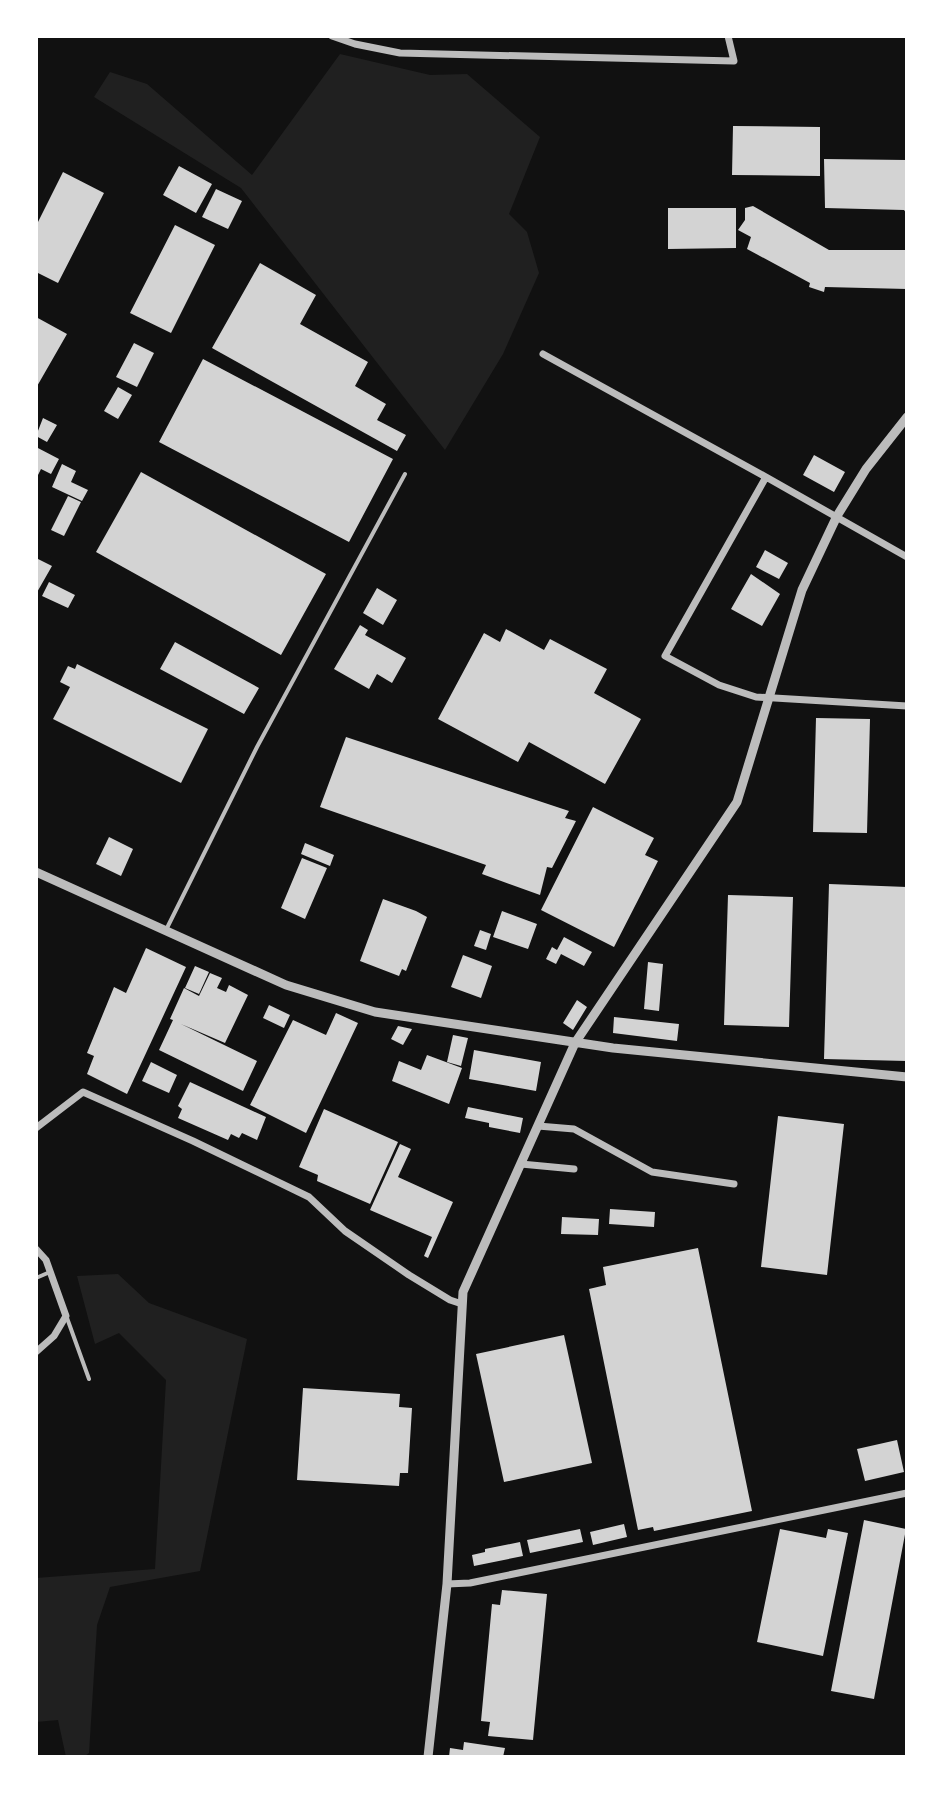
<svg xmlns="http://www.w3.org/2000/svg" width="943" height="1793" font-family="'Libre Baskerville',serif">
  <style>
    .green { fill: #202020 }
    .building { fill: #d3d3d3 }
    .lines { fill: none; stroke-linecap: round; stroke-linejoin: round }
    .service { stroke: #bcbcbc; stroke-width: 4 }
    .minor { stroke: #bcbcbc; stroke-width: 7 }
    .tertiary { stroke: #bcbcbc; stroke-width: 9 }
  </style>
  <rect width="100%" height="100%" fill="#111"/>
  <path class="green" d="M340 54 430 75 467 74 540 137 509 214 527 232 539 273 503 354 445 450 241 188 94 97 110 72 147 84 252 175Z
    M118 1274 149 1303 247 1339 200 1571 110 1587 97 1625 89 1753 84 1757H66L58 1720 36 1722V1578L155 1569 166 1380 119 1333 95 1344 77 1276Z"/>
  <path class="building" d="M733 126 820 127V176L732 175Z
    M824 159 907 160V214L904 210 825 208Z
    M179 166 212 184 196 213 163 195Z
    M63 172 104 193 58 283 36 272V226Z
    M216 189 242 201 228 229 202 217Z
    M753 206 829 250H907V289L825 287 824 292 809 287 810 283 747 249 751 237 738 230 745 220V208Z
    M668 208H736V248L668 249Z
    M175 225 215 245 171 333 130 313Z
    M260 263 316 295 300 324 368 362 355 386 386 404 377 420 406 435 397 451 212 348Z
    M36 317 67 334 36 388Z
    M134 343 154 353 137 387 116 377Z
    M203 359 393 459 349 542 159 442Z
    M118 387 132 395 118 419 104 411Z
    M43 418 57 425 47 442 36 436Z
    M36 447 59 459 51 474 41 469 36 479Z
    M814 455 845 472 834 492 803 475Z
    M62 464 76 471 71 482 88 490 82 501 52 487Z
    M141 472 326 574 281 655 96 552Z
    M68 496 81 502 64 536 51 530Z
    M765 550 788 563 779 579 756 567Z
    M36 558 52 566 36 594Z
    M751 574 780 594 762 626 731 609Z
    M49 582 75 595 68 608 42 596Z
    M377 588 397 600 383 625 363 613Z
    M360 625 368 630 365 635 406 658 392 683 377 674 369 689 334 669Z
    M506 629 544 650 550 639 607 669 594 693 641 719 605 784 529 742 518 762 438 719 484 633 500 642Z
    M175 642 259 688 244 714 160 669Z
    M77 664 208 729 181 783 53 719 70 687 60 682 68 666 75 669Z
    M816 718 870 719 867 833 813 832Z
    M346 737 569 811 565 818 576 821 552 868 547 867 540 895 482 874 486 865 320 807Z
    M593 807 654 838 645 855 658 861 614 947 541 910Z
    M109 837 133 849 121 876 96 864Z
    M305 843 334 855 330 866 301 854Z
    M302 858 327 868 305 919 281 908Z
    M829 884 907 887V1061L824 1059Z
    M728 895 793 897 789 1027 724 1025Z
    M383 899 416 911 427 917 406 971 402 969 399 976 360 961Z
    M502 911 537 924 528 949 493 937Z
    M480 930 491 934 486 950 474 946Z
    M564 937 592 952 584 966 561 954 556 964 546 959 552 947 557 950Z
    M146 948 186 967 127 1094 87 1074 94 1056 87 1053 114 987 126 993Z
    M463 955 492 966 481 998 451 987Z
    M648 962 663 964 659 1011 644 1009Z
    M195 966 209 972 199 994 185 988Z
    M210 973 222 978 217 988 226 992 229 985 248 995 225 1043 181 1024 257 1061 243 1091 159 1050 173 1020 170 1019 184 988 199 996Z
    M577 1000 587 1007 573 1030 563 1023Z
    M269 1005 290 1015 284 1028 263 1018Z
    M336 1013 358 1023 306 1133 250 1105 293 1020 326 1035Z
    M614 1017 679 1024 677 1041 613 1033Z
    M398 1026 412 1029 403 1045 391 1039Z
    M453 1035 468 1038 461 1066 447 1062Z
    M474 1050 541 1062 536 1091 469 1079Z
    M427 1055 462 1068 449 1104 392 1081 399 1061 421 1070Z
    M151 1062 177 1075 169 1093 142 1081Z
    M190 1082 266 1117 257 1140 242 1133 239 1138 231 1134 228 1140 178 1118 182 1109 178 1106Z
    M468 1107 523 1118 520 1133 489 1127V1123L465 1118Z
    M324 1109 398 1142 370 1204 317 1181 318 1175 299 1167Z
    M778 1116 844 1124 827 1275 761 1267Z
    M400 1144 411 1149 398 1177 453 1202 428 1258 424 1256 432 1237 370 1210Z
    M610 1209 655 1212 654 1227 609 1224Z
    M562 1217 599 1219 598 1235 561 1234Z
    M698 1248 752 1511 654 1531 653 1527 638 1530 589 1289 606 1285 603 1267Z
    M564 1335 592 1463 504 1482 476 1354Z
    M303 1388 400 1394 399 1407 412 1408 408 1473H400L399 1486 297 1480Z
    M897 1440 904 1472 865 1481 857 1449Z
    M864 1520 906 1529 874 1699 831 1691Z
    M624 1524 627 1537 593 1545 590 1532Z
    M580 1529 583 1542 530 1553 527 1540Z
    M780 1529 826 1538 828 1529 848 1533 823 1656 757 1642Z
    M520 1542 523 1556 474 1566 472 1555 485 1552V1549Z
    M502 1590 547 1594 533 1740 488 1736 490 1722 481 1721 492 1604 500 1605Z
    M464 1742 505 1748 503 1757H449L450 1748 463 1750Z"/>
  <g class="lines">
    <path class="service" d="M166 930 257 747 405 474
      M36 1278 50 1272
      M67 1318 89 1379"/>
    <path class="minor" d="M332 36 355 44 400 53 734 61 728 36
      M543 354 766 477 665 656 719 685 756 697 907 706
      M766 477 907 557
      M538 1126 574 1129 652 1172 734 1184
      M36 1128 83 1092 193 1141 309 1197 345 1231 409 1275 450 1300 462 1304
      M521 1164 574 1169
      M36 1249 46 1260 66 1316 54 1336 36 1352
      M447 1584 470 1583 907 1493"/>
    <path class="tertiary" d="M36 872 286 985 375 1012 613 1048 907 1077
      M428 1757 447 1584 463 1292 575 1043 737 802 802 590 837 516 866 469 907 417"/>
  </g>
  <rect width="943" height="1793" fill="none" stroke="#ffffff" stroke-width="76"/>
</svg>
